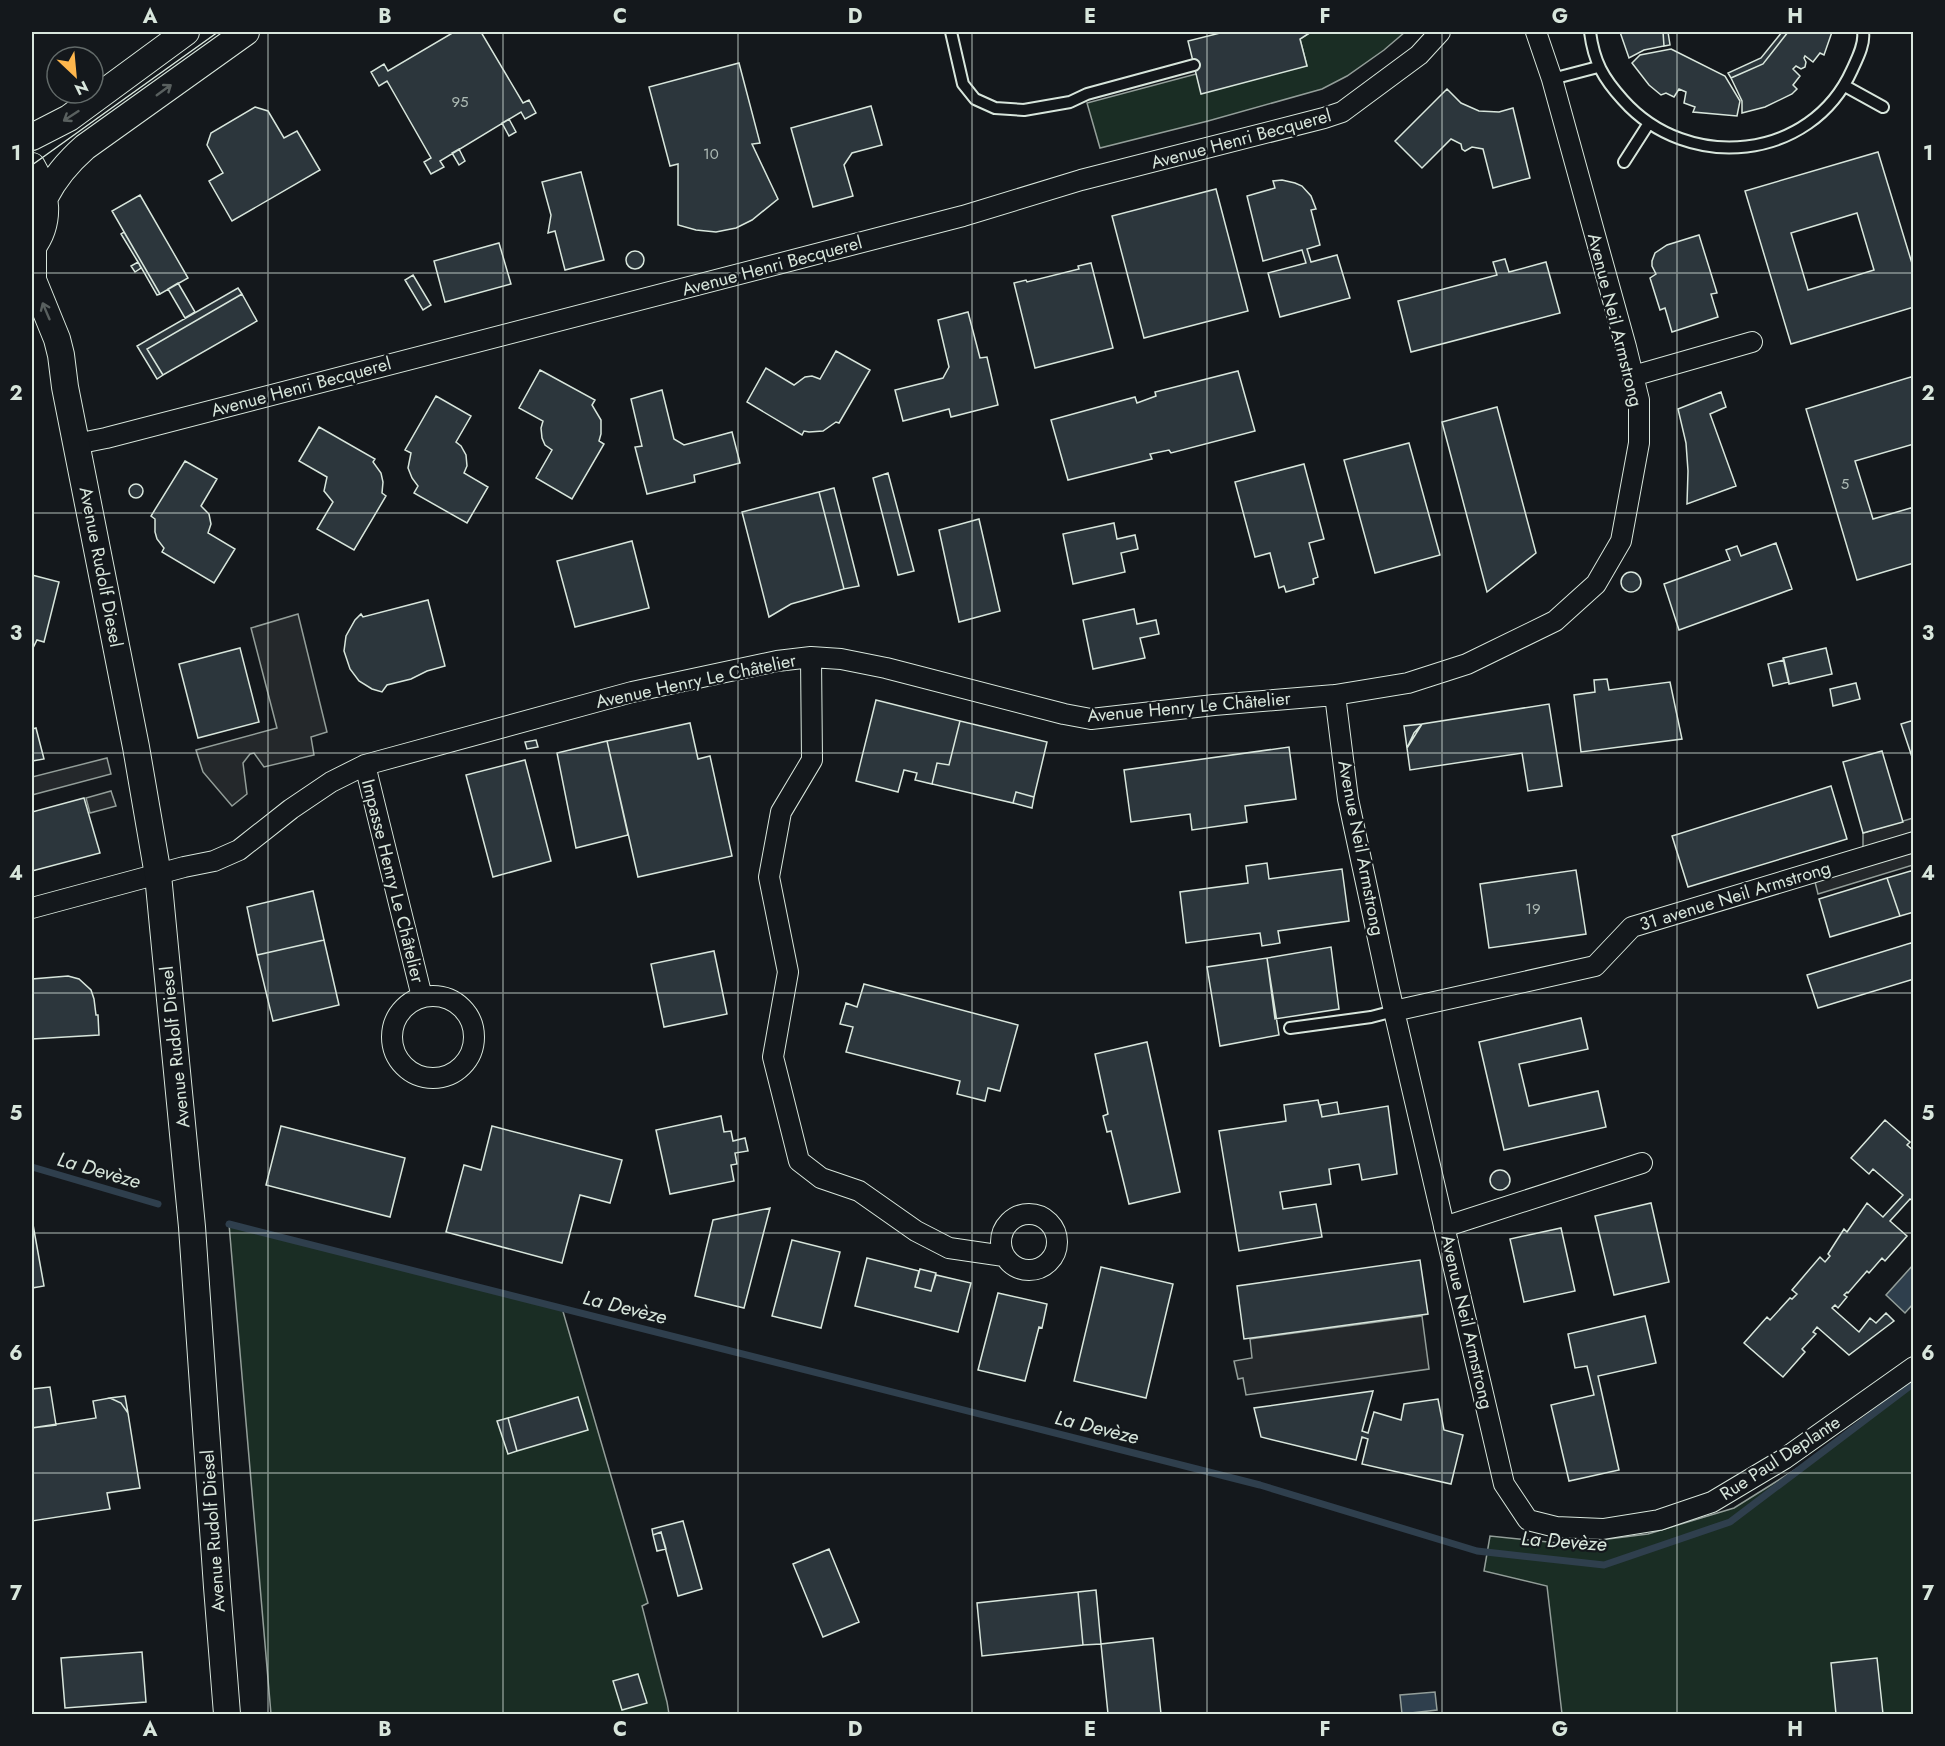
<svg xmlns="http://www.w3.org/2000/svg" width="1945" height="1746" font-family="Jost,sans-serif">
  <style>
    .green { fill: #1a2d24; stroke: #939e99; stroke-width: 1.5 }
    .parking { fill: #24282b; stroke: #939e99; stroke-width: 1.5 }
    .water { fill: #2f3f4d; stroke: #939e99; stroke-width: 1.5 }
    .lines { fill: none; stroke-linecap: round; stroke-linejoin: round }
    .stream { stroke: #2f3f4d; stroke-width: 7 }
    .building { fill: #2c363c; stroke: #d8e6dc; stroke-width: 1.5; fill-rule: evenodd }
    .service-casing { stroke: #d8e6dc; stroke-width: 14 }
    .minor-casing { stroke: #d8e6dc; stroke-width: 22 }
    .tertiary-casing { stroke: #d8e6dc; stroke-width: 28 }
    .service { stroke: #14181c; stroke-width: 10 }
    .minor { stroke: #14181c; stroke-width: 20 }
    .tertiary { stroke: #14181c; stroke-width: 26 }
    .tram { stroke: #d8e6dc; stroke-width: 1.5 }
    .oneway { stroke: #59605f }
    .grid { fill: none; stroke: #d8e6dc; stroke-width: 1.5; stroke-opacity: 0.55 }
    .labels { text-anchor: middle; stroke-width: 4.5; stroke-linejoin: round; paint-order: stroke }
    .number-label { font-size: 15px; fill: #adbab4 }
    .street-label { font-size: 18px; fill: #d8e6dc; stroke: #14181c }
    .water-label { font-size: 20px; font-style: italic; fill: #d8e6dc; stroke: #14181c }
    .neatline { fill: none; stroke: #d8e6dc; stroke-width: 2 }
    .grid-label { font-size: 20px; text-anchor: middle; font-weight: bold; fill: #d8e6dc }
  </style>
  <rect width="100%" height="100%" fill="#14181c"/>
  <path class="green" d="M1311 32H1405L1384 50 1347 76 1322 89 1208 121 1100 148 1087 103 1196 74 1307 66 1300 39Z
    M229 1224 562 1308 648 1603 642 1606 667 1702 669 1714H271Z
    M1913 1383V1714H1562L1547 1586 1484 1571 1490 1536 1568 1544 1648 1534 1734 1508 1806 1463Z"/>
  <path class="parking" d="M298 614 327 732 311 737 314 755 264 767 254 753 250 754 243 763 247 794 232 806 203 772 196 750 277 728 251 628Z
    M107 758 111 774 32 795V777Z
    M111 791 116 806 90 813 86 798Z
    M1913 818V865L1818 894 1815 882 1863 857V833Z
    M1422 1316 1429 1369 1246 1395 1243 1378 1238 1379 1234 1361 1252 1358 1250 1339Z"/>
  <path class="water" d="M1913 1265V1304L1905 1313 1886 1295Z
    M1435 1692 1437 1710 1402 1714 1400 1695Z"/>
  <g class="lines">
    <path class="stream" d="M32 1167 158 1204
      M229 1224 1260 1485 1477 1551 1604 1565 1730 1522 1914 1383"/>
  </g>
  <path class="building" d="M454 32H481L523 103 529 100 536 113 525 119 521 112 440 161 444 167 431 174 424 162 431 158 387 81 379 86 371 72 384 64 388 71Z
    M1224 32H1311L1300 39 1307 66 1201 94 1188 41Z
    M1620 32H1663L1664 46 1644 50 1629 58Z
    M1663 32H1668L1670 45 1664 46Z
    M1782 32H1788L1763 64 1731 78 1728 73 1761 58Z
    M1788 32H1832L1824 55 1820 53 1813 62 1805 56 1804 58 1806 62 1805 67 1801 69 1796 66 1793 69 1800 76 1793 85 1797 89 1792 94 1765 107 1742 113V101L1731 78 1763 64Z
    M1671 49 1725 76 1740 101 1737 116 1693 112 1695 107 1684 103 1686 92 1679 89 1674 97 1666 93 1661 95 1649 85 1632 63 1640 55Z
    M739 63 760 143 752 144 778 199 752 220 736 228 716 232 696 230 678 225V164L670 166 649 87Z
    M1447 89 1461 103 1479 111 1499 112 1513 108 1530 178 1493 188 1483 149 1472 147 1465 151 1462 149 1461 144 1451 139 1422 168 1395 141Z
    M871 106 882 145 852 153 844 165 853 196 813 207 791 128Z
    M255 107 268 111 284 138 297 131 320 170 232 221 209 181 223 173 207 145 211 133Z
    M509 119 516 132 509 136 502 123Z
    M459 149 465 161 459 165 452 153Z
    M1878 152 1914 270V307L1791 344 1745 191ZM1857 213 1874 270 1808 290 1791 233Z
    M581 172 604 260 565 270 555 231 548 233 551 215 542 182Z
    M1282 180 1295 183 1302 186 1311 196 1316 209 1311 210 1320 245 1307 249 1311 262 1337 255 1350 298 1280 317 1268 273 1306 263 1302 250 1263 261 1247 196 1275 188 1273 181Z
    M1216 189 1248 311 1144 338 1112 216Z
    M140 195 188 278 160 294 112 211Z
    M124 232 160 294 157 295 138 262 121 234Z
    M1699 235 1717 293 1711 294 1718 317 1672 332 1665 308 1660 310 1650 278 1656 274 1652 266V261L1655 253 1667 245Z
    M499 243 511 284 445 302 434 261Z
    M626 260a9 9 0 1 1 18 0a9 9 0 1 1-18 0Z
    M1505 259 1509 272 1546 262 1560 313 1411 352 1398 301 1497 275 1493 262Z
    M138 262 141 268 135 272 131 266Z
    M1091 263 1113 348 1035 368 1014 283 1026 280 1027 282 1079 269 1078 266Z
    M413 275 431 305 423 310 405 280Z
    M178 283 195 312 185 318 168 289Z
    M238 288 242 294 147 349 163 375 157 379 137 346Z
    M242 294 257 321 163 375 147 349Z
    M968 312 980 358 987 357 998 405 951 417 949 409 903 421 895 390 943 378 949 367 938 320Z
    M836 351 870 370 839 423 836 422 823 431 809 432 804 431 802 435 747 402 766 368 794 385 805 377 812 376 820 379Z
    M540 370 595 400 592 405 601 420V434L599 441 604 444 572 499 536 478 552 450 545 445 542 438 541 428 543 421 519 408Z
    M1238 371 1255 431 1171 453 1169 450 1150 454 1152 459 1068 480 1051 420 1135 397 1137 403 1156 396 1155 392Z
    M1914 376V444L1855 461 1873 519 1914 507V563L1857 580 1806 409Z
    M662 390 674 439 684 445 732 432 740 463 694 475 695 482 647 494 635 447 642 446 631 399Z
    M1721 392 1726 407 1710 414 1736 486 1687 504 1688 471 1686 443 1678 409Z
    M436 396 471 416 456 442 461 446 466 455 467 466 464 473 488 487 467 523 414 493 418 486 412 478 408 468 411 453 405 450Z
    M1497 407 1536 553 1487 592 1442 422Z
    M319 427 375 459 373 462 381 473 383 482 382 493 386 496 354 550 317 529 333 502 324 491 327 477 299 461Z
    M1409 443 1440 555 1375 573 1344 460Z
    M185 461 217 479 201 506 209 514 211 524 208 533 235 549 214 583 162 552 164 548 157 539 155 532V519L151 516Z
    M1304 464 1324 539 1309 543 1318 577 1313 579 1314 584 1286 592 1284 586 1279 588 1270 553 1255 557 1235 482Z
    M888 473 914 571 898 575 873 478Z
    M129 491a7 7 0 1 1 14 0a7 7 0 1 1-14 0Z
    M834 488 859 586 844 589 819 492Z
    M819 492 844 589 791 604 769 617 742 512Z
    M979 519 1000 611 959 622 939 530Z
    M1114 523 1117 539 1135 535 1138 549 1121 553 1125 572 1073 584 1063 534Z
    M632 541 649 608 575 627 557 561Z
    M1776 543 1792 589 1679 630 1664 584 1730 560 1726 550 1737 546 1741 556Z
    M1621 582a10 10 0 1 1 20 0a10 10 0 1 1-20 0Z
    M32 575 59 582 44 642 37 640 32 650Z
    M428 600 445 666 427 671 411 679 387 685 382 692 372 689 359 681 350 669 344 651 346 636 355 620 361 614 363 617Z
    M1134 609 1137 624 1156 620 1159 634 1140 638 1145 658 1093 669 1083 620Z
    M240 648 259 722 198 738 179 664Z
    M1826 648 1832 674 1789 684 1783 658Z
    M1784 660 1789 682 1773 686 1768 664Z
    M1607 679 1609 690 1670 682 1682 739 1581 752 1574 695 1595 692 1594 680Z
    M1856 683 1860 699 1833 706 1830 689Z
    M876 700 960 721 949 765 937 763 932 784 915 780 917 773 904 770 898 792 856 781Z
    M1549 704 1562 786 1528 791 1522 753 1410 770 1407 748 1422 724Z
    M1914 720V763L1901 724Z
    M960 721 1047 742 1034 797 1016 792 1013 803 932 784 937 763 949 765Z
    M690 723 698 759 710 756 732 856 638 877 607 741Z
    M1422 724 1414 733 1407 748 1404 726Z
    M36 728 44 759 32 761V729Z
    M536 740 538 747 527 749 525 742Z
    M607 741 628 835 576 848 557 753Z
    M1289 747 1296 799 1245 806 1247 822 1192 830 1190 814 1131 822 1124 770Z
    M1882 751 1903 822 1863 833 1843 762Z
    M525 760 551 861 493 877 466 775Z
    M1831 786 1847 839 1688 887 1672 836Z
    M1016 792 1034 797 1032 808 1013 803Z
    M84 798 100 853 32 871V812Z
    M1267 863 1269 879 1342 869 1349 921 1278 931 1280 943 1262 946 1260 933 1186 943 1180 892 1248 883 1246 866Z
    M1576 870 1586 934 1489 948 1480 884Z
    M1914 870V912L1900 916 1887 878Z
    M1887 878 1900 916 1830 937 1819 899Z
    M313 891 324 940 257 955 247 907Z
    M324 940 339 1005 273 1021 257 955Z
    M1914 942V979L1818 1008 1807 975Z
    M1331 947 1339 1009 1275 1019 1267 958Z
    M714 951 727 1014 664 1027 651 964Z
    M1267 958 1279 1035 1220 1046 1207 967Z
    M68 976 79 979 91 990 94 999 96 1015H98L99 1035 32 1039V979Z
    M864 984 1018 1025 1000 1091 988 1088 985 1101 957 1094 960 1081 846 1052 853 1027 840 1024 846 1003 857 1007Z
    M1581 1018 1588 1049 1519 1064 1529 1106 1598 1091 1606 1127 1504 1150 1479 1042Z
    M1147 1042 1180 1192 1129 1204 1111 1131 1107 1132 1103 1116 1108 1114 1095 1054Z
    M1318 1100 1322 1117 1388 1106 1397 1174 1362 1180 1359 1164 1329 1169 1331 1184 1280 1192 1283 1209 1316 1204 1322 1237 1239 1251 1219 1131 1286 1121 1284 1105Z
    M1337 1102 1339 1114 1322 1117 1320 1105Z
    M721 1116 724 1132 731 1131 733 1141 745 1138 748 1151 735 1153 737 1164 731 1165 734 1181 670 1194 656 1130Z
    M1885 1120 1910 1142 1907 1145 1914 1151V1202L1910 1199 1890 1221 1907 1236 1885 1261 1882 1258 1869 1273 1867 1271 1848 1293 1847 1292 1844 1295 1847 1297 1838 1308 1835 1305 1832 1308 1859 1332 1870 1318 1876 1323 1886 1313 1894 1321 1849 1355 1817 1327 1813 1332 1816 1334 1802 1349 1805 1352 1783 1377 1744 1343 1767 1317 1770 1320 1790 1298 1792 1299 1797 1294 1792 1290 1820 1257 1825 1262 1830 1256 1828 1254 1844 1229 1847 1232 1867 1203 1883 1217 1903 1195 1873 1169 1869 1174 1851 1158Z
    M281 1126 405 1158 390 1217 266 1185Z
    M492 1126 622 1160 610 1203 580 1195 562 1263 446 1232 464 1165 481 1170Z
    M1490 1180a10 10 0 1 1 20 0a10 10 0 1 1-20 0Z
    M1651 1203 1669 1282 1614 1295 1595 1216Z
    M770 1208 744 1308 695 1296 713 1220Z
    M32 1219 44 1286 32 1288Z
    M1561 1228 1575 1291 1524 1302 1510 1239Z
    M792 1240 840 1252 821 1328 772 1316Z
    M867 1258 919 1271 915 1287 931 1291 936 1275 971 1283 958 1332 855 1306Z
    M1420 1260 1428 1314 1244 1339 1237 1286Z
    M1101 1267 1173 1284 1146 1398 1074 1381Z
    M920 1269 936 1273 931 1291 915 1287Z
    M998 1293 1047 1304 1042 1328 1039 1327 1025 1381 978 1370Z
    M1645 1316 1656 1363 1598 1376 1619 1470 1569 1481 1551 1405 1594 1395 1587 1366 1575 1368 1568 1334Z
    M50 1387 56 1425 32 1428V1389Z
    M1373 1391 1362 1431 1368 1433 1374 1412 1401 1420 1404 1404 1438 1399 1444 1430 1463 1435 1451 1484 1362 1464 1368 1439 1362 1437 1356 1460 1261 1437 1254 1408Z
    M125 1396 128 1413 121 1403 110 1398Z
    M578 1397 588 1430 517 1451 508 1418Z
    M110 1398 121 1403 128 1413 140 1488 107 1493 110 1509 32 1521V1428L96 1418 93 1401Z
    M508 1418 517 1451 508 1454 497 1421Z
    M683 1521 702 1589 678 1596 661 1532 653 1535 652 1529Z
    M661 1532 666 1549 657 1551 653 1535Z
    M829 1549 859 1622 823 1637 793 1564Z
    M1096 1590 1101 1644 1083 1645 1078 1592Z
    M1078 1592 1083 1645 982 1656 977 1603Z
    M1153 1638 1161 1714H1108L1101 1644Z
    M142 1652 146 1702 65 1708 61 1658Z
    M1877 1658 1883 1714H1836L1831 1663Z
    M638 1674 647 1703 622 1710 613 1681Z"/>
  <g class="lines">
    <defs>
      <path id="service" d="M951 32 963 84 975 99 995 108 1024 110 1070 102 1087 94 1194 65
        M1590 32C1594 62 1603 78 1623 100 1688 173 1811 161 1852 70 1857 59 1865 44 1863 32
        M1552 79 1598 67
        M1845 86 1883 107
        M1624 162 1649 123
        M1290 1028 1371 1017 1394 1011"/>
      <path id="minor" d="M1633 376 1752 342
        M76 444 106 438 963 216 1081 180 1324 118 1342 112 1419 55 1440 32
        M811 657 812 760 781 812 769 877 788 972 773 1057 799 1161 821 1178 859 1191 916 1231 949 1248 1004 1256
        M1335 695 1348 799 1388 985 1504 1484 1528 1520 1556 1527 1603 1529 1659 1520 1712 1502 1784 1459 1914 1367
        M365 765 422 997
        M32 908 184 867 214 861 239 850 291 809 331 782 365 765 632 692 777 661 811 657 841 659 886 668 1064 714 1091 719 1214 705 1335 695 1408 683 1467 664 1555 621 1596 584 1621 541 1639 443V400L1626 347 1593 228 1552 79 1536 32
        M392 1037a41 41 0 1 1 82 0a41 41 0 1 1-82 0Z
        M1394 1011 1595 966 1632 927 1914 842
        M1001 1242a28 28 0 1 1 56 0a28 28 0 1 1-56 0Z
        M1444 1227 1642 1163"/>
      <path id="tertiary" d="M32 137 69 118 186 32
        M32 166C48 192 51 223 32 248
        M45 197C55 177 68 162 85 147L246 32
        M33 246V280L57 339 61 355 65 387 136 747 158 875 192 1227 217 1587 227 1714"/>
    </defs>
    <use href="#service" class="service-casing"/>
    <use href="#minor" class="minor-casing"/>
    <use href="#tertiary" class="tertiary-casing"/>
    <use href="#service" class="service"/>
    <use href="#minor" class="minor"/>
    <use href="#tertiary" class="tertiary"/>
    <path class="tram" d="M32 165 218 32"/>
  </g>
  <defs><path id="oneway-shaft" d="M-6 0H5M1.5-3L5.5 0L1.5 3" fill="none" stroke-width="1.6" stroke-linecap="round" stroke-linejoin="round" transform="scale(1.5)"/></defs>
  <g class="oneway">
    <use href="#oneway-shaft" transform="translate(164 90) rotate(-36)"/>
    <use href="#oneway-shaft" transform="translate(71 116) rotate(147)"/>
    <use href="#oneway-shaft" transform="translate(46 311) rotate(-113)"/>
  </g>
  <path class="grid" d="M268 32V1714M503 32V1714M738 32V1714M972 32V1714M1207 32V1714M1442 32V1714M1677 32V1714M32 273H1914M32 513H1914M32 753H1914M32 993H1914M32 1233H1914M32 1473H1914"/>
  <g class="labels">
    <g class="number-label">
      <text x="460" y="107">95</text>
      <text x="711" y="159">10</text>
      <text x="1845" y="489">5</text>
      <text x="1533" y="914">19</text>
    </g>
    <g class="street-label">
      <text transform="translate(1241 139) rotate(-15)" y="6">Avenue Henri Becquerel</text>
      <text transform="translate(772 266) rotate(-15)" y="6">Avenue Henri Becquerel</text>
      <text transform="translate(1615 320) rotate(76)" y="6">Avenue Neil Armstrong</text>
      <text transform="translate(301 387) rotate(-15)" y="6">Avenue Henri Becquerel</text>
      <text transform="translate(101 567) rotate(79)" y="6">Avenue Rudolf Diesel</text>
      <text transform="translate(696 681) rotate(-12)" y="6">Avenue Henry Le Châtelier</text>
      <text transform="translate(1189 707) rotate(-5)" y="6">Avenue Henry Le Châtelier</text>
      <text transform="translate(1361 848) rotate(79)" y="6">Avenue Neil Armstrong</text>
      <text transform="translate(393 881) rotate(76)" y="6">Impasse Henry Le Châtelier</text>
      <text transform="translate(1735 896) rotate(-17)" y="6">31 avenue Neil Armstrong</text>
      <text transform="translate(175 1047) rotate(-96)" y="6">Avenue Rudolf Diesel</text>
      <text transform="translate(1467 1322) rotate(77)" y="6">Avenue Neil Armstrong</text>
      <text transform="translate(1780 1458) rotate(-33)" y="6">Rue Paul Deplante</text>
      <text transform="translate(213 1531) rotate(-94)" y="6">Avenue Rudolf Diesel</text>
    </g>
    <g class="water-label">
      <text transform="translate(99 1170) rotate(16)" y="7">La Devèze</text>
      <text transform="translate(625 1307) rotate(14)" y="7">La Devèze</text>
      <text transform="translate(1097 1427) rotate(14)" y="7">La Devèze</text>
      <text transform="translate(1564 1541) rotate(4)" y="7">La Devèze</text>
    </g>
  </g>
  <rect width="1945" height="1746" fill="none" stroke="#14181c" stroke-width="66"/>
  <g transform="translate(75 75) rotate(154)"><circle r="28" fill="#14181c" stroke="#626a69" stroke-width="1.5"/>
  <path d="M0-4.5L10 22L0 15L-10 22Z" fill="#ffb74d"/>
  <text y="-9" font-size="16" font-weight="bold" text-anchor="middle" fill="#d8e6dc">N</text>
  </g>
  <rect x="33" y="33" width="1879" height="1680" class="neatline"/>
  <g class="grid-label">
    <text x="150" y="23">A</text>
    <text x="385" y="23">B</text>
    <text x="620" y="23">C</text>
    <text x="855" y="23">D</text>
    <text x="1090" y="23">E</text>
    <text x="1325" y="23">F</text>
    <text x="1560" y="23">G</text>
    <text x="1795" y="23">H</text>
    <text x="16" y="160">1</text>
    <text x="1928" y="160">1</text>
    <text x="16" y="400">2</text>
    <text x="1928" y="400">2</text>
    <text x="16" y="640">3</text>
    <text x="1928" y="640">3</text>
    <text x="16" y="880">4</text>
    <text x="1928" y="880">4</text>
    <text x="16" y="1120">5</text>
    <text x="1928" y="1120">5</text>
    <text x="16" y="1360">6</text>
    <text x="1928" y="1360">6</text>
    <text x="16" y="1600">7</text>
    <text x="1928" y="1600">7</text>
    <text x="150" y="1736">A</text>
    <text x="385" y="1736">B</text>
    <text x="620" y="1736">C</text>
    <text x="855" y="1736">D</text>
    <text x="1090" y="1736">E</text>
    <text x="1325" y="1736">F</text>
    <text x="1560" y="1736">G</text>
    <text x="1795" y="1736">H</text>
  </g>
</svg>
